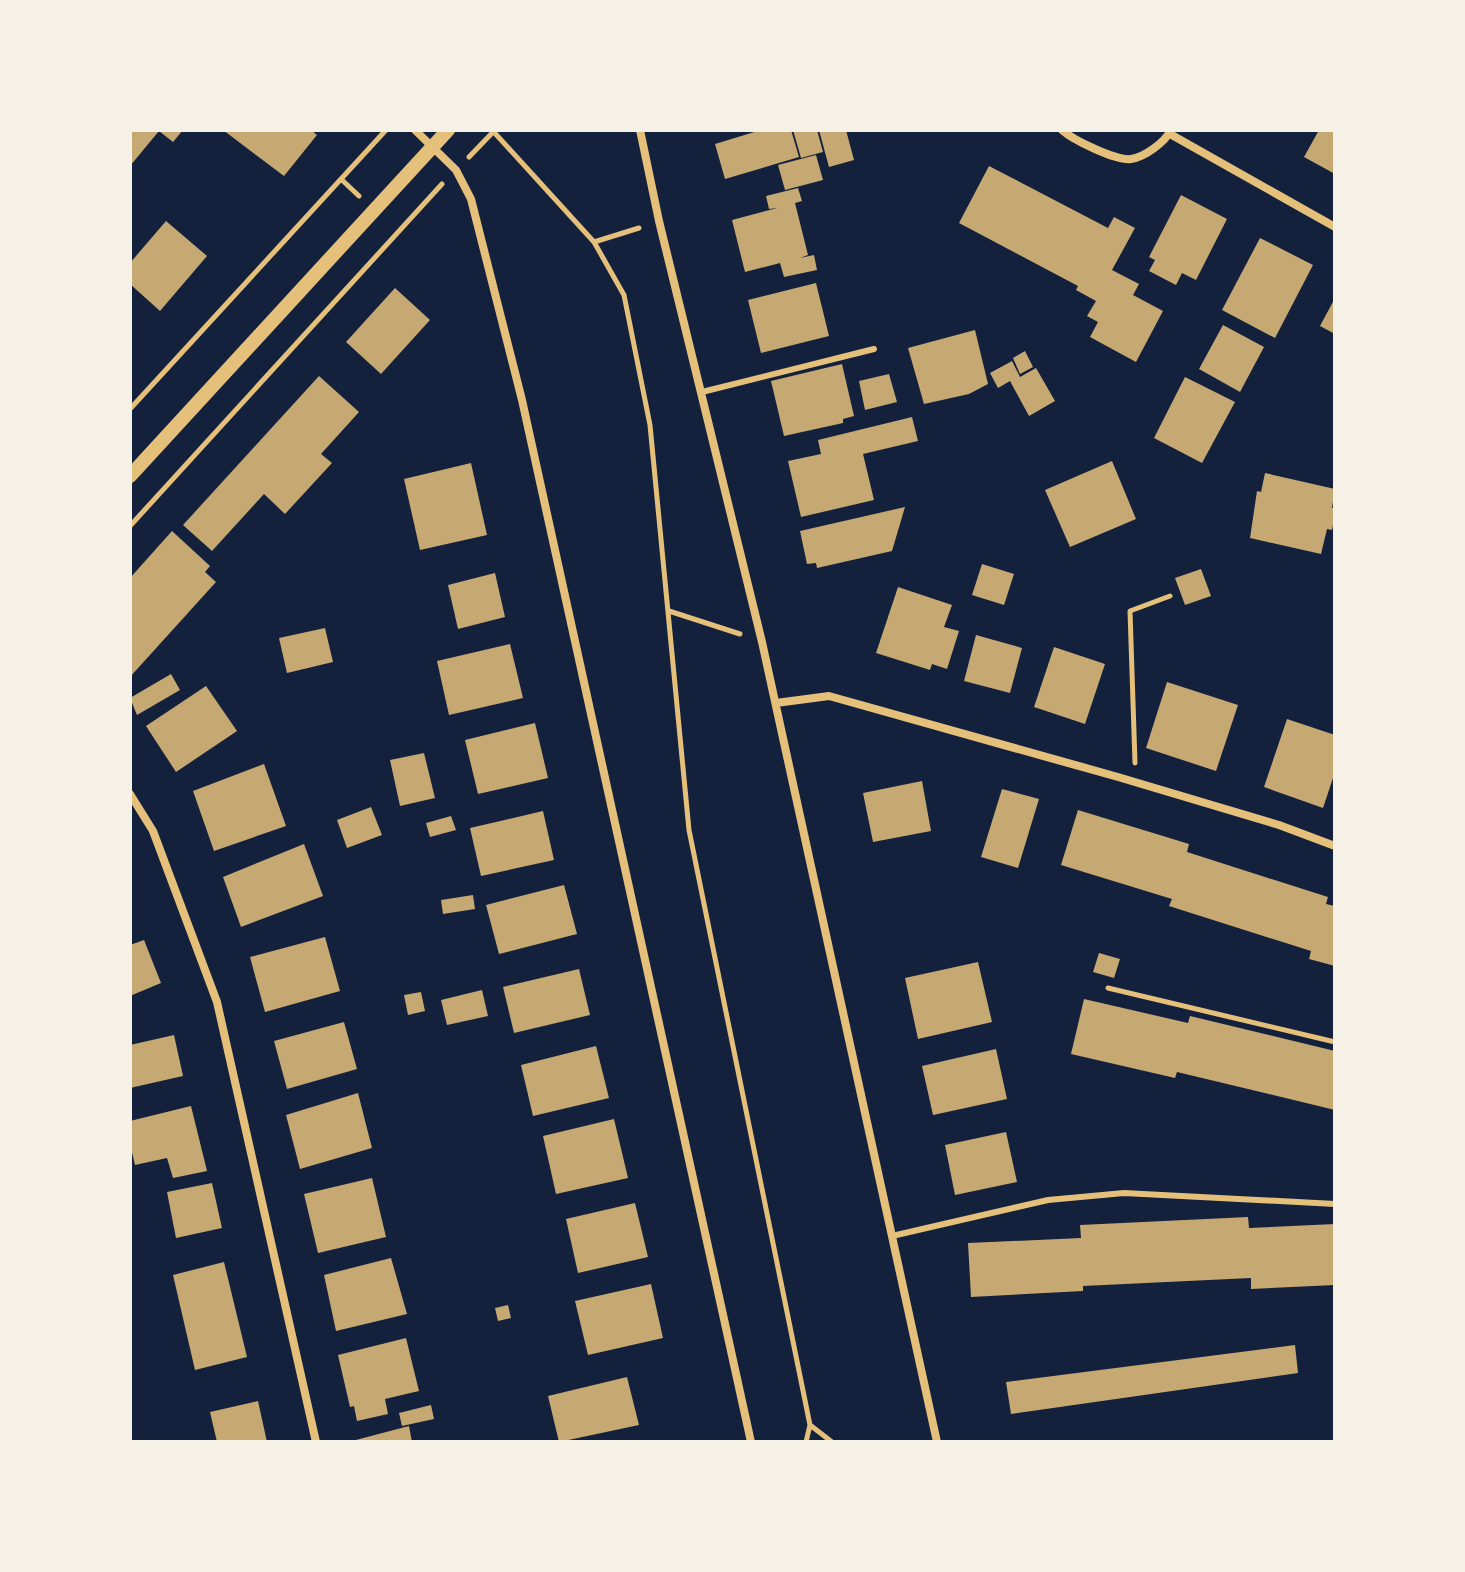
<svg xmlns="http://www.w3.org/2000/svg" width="1465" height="1572" font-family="'DejaVu Sans',sans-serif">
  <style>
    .building { fill: #c6a872 }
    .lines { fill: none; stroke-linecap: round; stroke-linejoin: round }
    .path { stroke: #e5c07b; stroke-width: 5 }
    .service { stroke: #e5c07b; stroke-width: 6 }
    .minor { stroke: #e5c07b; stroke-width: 8 }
    .tertiary { stroke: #e5c07b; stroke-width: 14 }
  </style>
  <rect width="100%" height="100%" fill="#14213d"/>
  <path class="building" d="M130 130H183L173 142 159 131 130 166Z
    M223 130H311L317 135 284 176Z
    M761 130H791L799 157 725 179 715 144Z
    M793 130H817L823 152 801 158Z
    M819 130H846L854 160 829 167Z
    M1319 130H1335V174L1304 157Z
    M816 155 823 180 785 190 778 165Z
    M989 166 1108 228 1114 217 1135 228 1112 270 1139 284 1133 295 1163 311 1136 362 1090 337 1098 322 1087 316 1096 301 1076 290 1078 286 959 223Z
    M798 188 802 201 795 203 808 255 800 258 814 255 817 270 784 277 780 263 745 272 732 220 777 208 769 209 766 196Z
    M1181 195 1227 219 1196 280 1182 273 1176 285 1149 271 1155 260 1149 257Z
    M166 221 207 256 160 311 130 284V263Z
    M1260 238 1313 265 1275 338 1222 310Z
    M816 283 829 336 761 353 748 300Z
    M395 288 430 320 381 374 346 342Z
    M1335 298V334L1320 326Z
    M1223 325 1264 347 1240 392 1199 369Z
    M975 330 988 384 969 394 924 404 908 348Z
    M1025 351 1033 367 1020 374 1013 358Z
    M1012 361 1020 377 1036 368 1055 401 1029 416 1010 381 998 388 990 373Z
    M842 364 854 416 843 419V423L784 436 771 381Z
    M889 374 897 402 865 410 859 381Z
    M319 376 359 412 321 454 332 463 285 514 264 494 212 551 183 525Z
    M1185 377 1235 402 1202 463 1154 438Z
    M912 417 918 441 863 454 874 500 801 517 788 461 821 454 818 440Z
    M1112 461 1136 519 1070 547 1045 490Z
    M471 463 487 535 420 550 404 479Z
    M1265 473 1335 489 1332 508H1335V515L1332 530 1327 529 1321 554 1250 538 1257 491 1261 492Z
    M905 507 892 551 817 568 816 563 807 564 800 531Z
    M172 531 210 566 205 572 216 582 130 677V578Z
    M982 564 1014 574 1004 605 972 595Z
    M1201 569 1211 596 1185 605 1175 578Z
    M495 573 505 617 458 629 448 585Z
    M898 587 952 605 944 627 959 631 947 669 932 664 930 670 876 653Z
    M325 628 333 662 287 673 279 638Z
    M976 635 1022 648 1010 693 964 681Z
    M510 644 523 698 449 715 437 661Z
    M1054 647 1105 664 1085 724 1034 707Z
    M171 674 180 690 137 715 130 698Z
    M1167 682 1238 705 1216 771 1146 748Z
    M206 686 237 731 176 772 146 726Z
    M1287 719 1335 735V772L1323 808 1264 787Z
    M535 723 548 778 478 794 465 740Z
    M424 753 435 798 400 806 390 760Z
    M264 764 286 826 214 851 193 791Z
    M922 781 931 831 873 842 863 793Z
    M1002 789 1039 799 1018 868 981 857Z
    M371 807 382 835 347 848 337 820Z
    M1078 810 1189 844 1187 852 1328 897 1326 904 1335 906V966L1309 959 1311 951 1169 906 1172 899 1061 865Z
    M543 811 554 860 481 876 470 828Z
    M451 816 456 830 430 837 426 823Z
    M304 844 323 896 241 927 223 877Z
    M564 885 577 934 499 954 486 905Z
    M473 895 475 909 443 914 441 900Z
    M325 937 340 991 265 1012 250 957Z
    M144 940 161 983 130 996V945Z
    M1099 953 1120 959 1114 978 1093 972Z
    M978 962 992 1022 918 1039 905 978Z
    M579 969 590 1015 514 1033 503 987Z
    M482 990 488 1016 447 1025 441 1000Z
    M421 992 425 1011 408 1015 404 995Z
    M1084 999 1188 1023 1190 1016 1335 1051V1110L1177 1072 1175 1078 1071 1054Z
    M344 1022 357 1069 287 1089 274 1041Z
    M174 1035 183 1076 130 1088V1045Z
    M596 1046 609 1098 533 1116 521 1065Z
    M996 1049 1007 1099 933 1115 922 1066Z
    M358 1093 372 1148 300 1169 286 1115Z
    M191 1106 207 1171 173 1178 167 1158 135 1165 130 1144V1121Z
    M614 1119 628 1178 556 1194 543 1136Z
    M1006 1132 1017 1182 955 1195 945 1145Z
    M372 1178 386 1237 318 1253 304 1194Z
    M212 1183 222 1228 176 1238 167 1192Z
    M635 1203 648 1257 578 1273 566 1219Z
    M1248 1217 1249 1228 1335 1224V1285L1251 1289V1278L1083 1286V1291L971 1297 968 1243 1081 1238 1080 1225Z
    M391 1258 407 1314 336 1331 324 1275Z
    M224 1262 247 1357 195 1370 173 1275Z
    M651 1284 663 1338 588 1355 575 1301Z
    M508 1305 511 1318 498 1321 495 1308Z
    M406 1338 419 1391 385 1399 388 1414 357 1421 354 1406 350 1407 338 1355Z
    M1295 1345 1298 1373 1011 1414 1006 1382Z
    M627 1377 639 1425 559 1442 548 1396Z
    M258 1401 267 1442H217L210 1412Z
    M431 1405 434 1419 402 1426 399 1413Z
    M409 1426 412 1442H352V1441Z"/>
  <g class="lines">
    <path class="path" d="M492 130 594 242 624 295 650 425 689 830 810 1425 806 1442
      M469 157 495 130
      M342 180 359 196
      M594 242 639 228
      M130 409 386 130
      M130 526 442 184
      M669 611 740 634
      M1135 763 1130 611 1170 596
      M1108 988 1335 1042
      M810 1425 832 1442"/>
    <path class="service" d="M702 392 874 349
      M892 1236 1048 1200 1124 1193 1335 1204"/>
    <path class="minor" d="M415 130 456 170 471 199 522 400 751 1442
      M640 130 659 221 762 642 937 1442
      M1062 130C1073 140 1116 161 1131 159 1145 157 1165 142 1171 130
      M1170 134 1335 227
      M776 703 829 696 1118 777 1279 825 1335 846
      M130 794 153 831 217 1002 316 1442"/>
    <path class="tertiary" d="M130 476 448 130"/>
  </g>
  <rect width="1465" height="1572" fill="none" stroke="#f6f1e7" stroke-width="264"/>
</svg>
